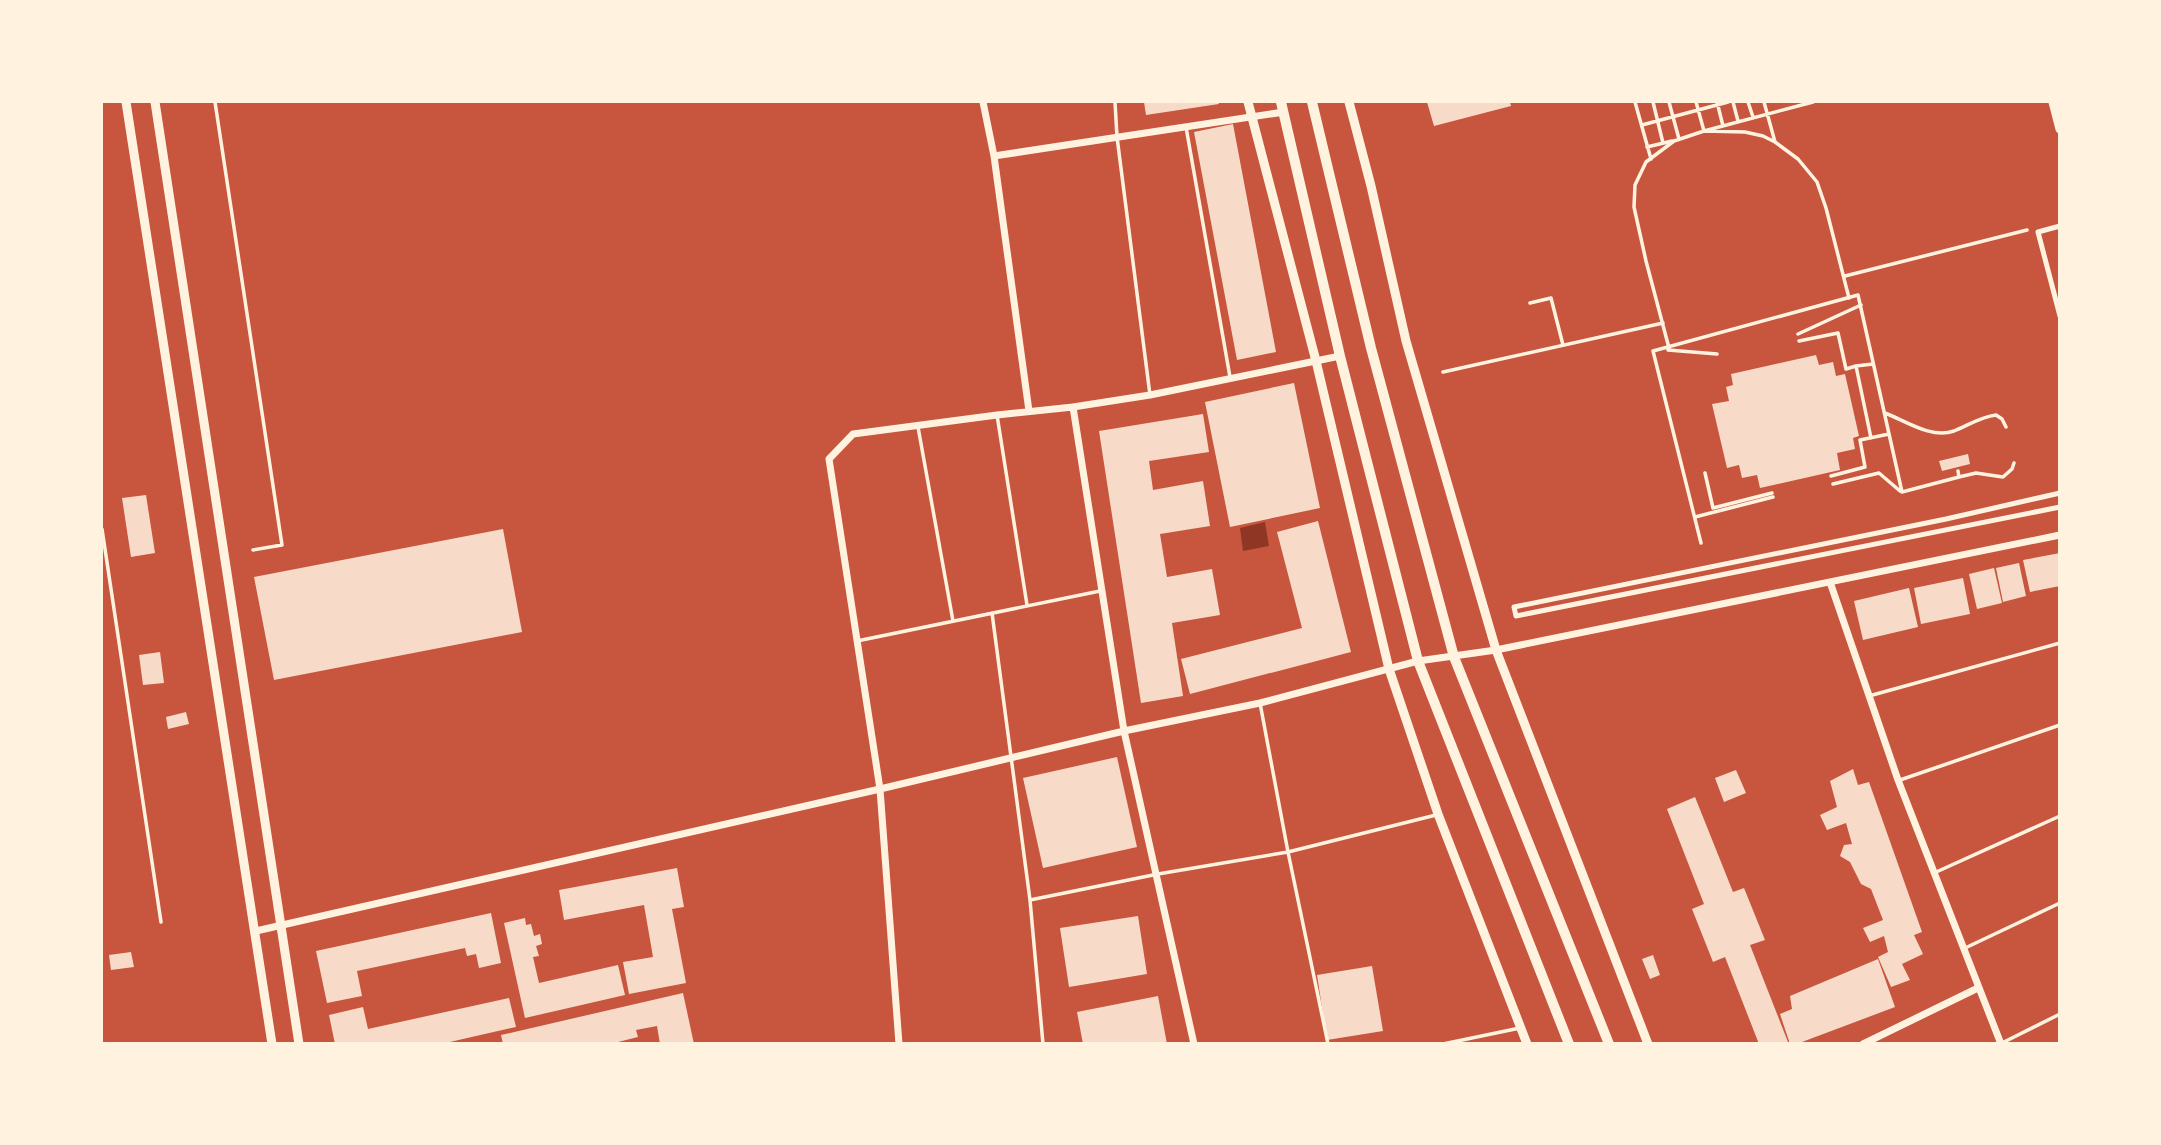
<svg xmlns="http://www.w3.org/2000/svg" width="2161" height="1145" font-family="Signika,sans-serif">
  <style>
    .water { fill: #8f3625 }
    .building { fill: #f7dbc8 }
    .lines { fill: none; stroke-linecap: round; stroke-linejoin: round }
    .path { stroke: #fff3e0; stroke-width: 3.5 }
    .service { stroke: #fff3e0; stroke-width: 3.5 }
    .pedestrian { stroke: #fff3e0; stroke-width: 5 }
    .minor { stroke: #fff3e0; stroke-width: 7 }
    .tertiary { stroke: #fff3e0; stroke-width: 9 }
    .secondary { stroke: #fff3e0; stroke-width: 10 }
  </style>
  <rect width="100%" height="100%" fill="#c8553d"/>
  <path class="water" d="M1265 522 1269 546 1243 551 1240 528Z"/>
  <path class="building" d="M1144 102H1218L1219 104 1146 115Z
    M1427 102H1510L1511 106 1434 126Z
    M1233 124 1276 352 1237 360 1194 132Z
    M1816 355 1819 365 1833 362 1836 376 1845 374 1859 436 1853 438 1855 449 1837 453 1840 470 1760 488 1757 475 1742 478 1739 465 1727 468 1712 404 1729 401 1726 387 1733 385 1731 374Z
    M1294 383 1320 508 1230 527 1205 402Z
    M1203 414 1209 452 1149 461 1153 490 1203 481 1210 526 1160 534 1167 577 1212 569 1220 615 1172 623 1183 696 1141 703 1099 431Z
    M1968 454 1970 464 1942 471 1939 461Z
    M146 495 155 553 131 557 122 498Z
    M1318 521 1351 652 1190 694 1181 659 1302 628 1277 532Z
    M503 529 522 632 274 680 254 577Z
    M2060 553V586L2030 592 2023 560Z
    M2019 563 2026 596 2003 602 1996 568Z
    M1994 568 2002 603 1977 609 1969 574Z
    M1963 578 1970 614 1921 624 1914 588Z
    M1909 588 1918 627 1863 640 1854 601Z
    M160 652 164 683 143 685 139 655Z
    M186 712 189 724 168 729 166 717Z
    M1117 757 1137 847 1043 868 1023 778Z
    M1853 769 1858 785 1869 782 1922 932 1914 935 1923 954 1902 964 1910 980 1891 987 1878 957 1888 952 1884 936 1870 942 1863 928 1883 920 1871 889 1861 884 1850 862 1840 856 1844 845 1852 844 1846 823 1827 830 1820 815 1837 807 1830 781Z
    M1736 770 1746 793 1724 802 1715 778Z
    M1695 797 1733 892 1744 888 1765 940 1750 945 1788 1042 1785 1044H1759L1725 957 1713 962 1692 909 1704 904 1667 809Z
    M677 868 684 907 672 909 686 983 629 994 623 962 653 957 644 905 564 920 559 890Z
    M491 913 501 963 479 968 476 954 467 956 465 948 357 971 362 996 327 1003 316 951Z
    M1138 916 1147 974 1069 987 1060 928Z
    M525 918 526 925 531 924 534 936 540 934 542 944 536 946 539 956 533 957 539 983 618 965 625 995 525 1018 504 923Z
    M131 952 134 967 111 970 109 955Z
    M1653 955 1660 975 1650 979 1642 959Z
    M1878 959 1895 1007 1802 1042 1790 1044 1780 1014 1792 1009 1790 996Z
    M1372 966 1383 1031 1327 1040 1317 975Z
    M683 993 694 1044H660L657 1026 636 1030 638 1037 610 1044H503L501 1035Z
    M1158 996 1167 1044H1083L1077 1012Z
    M509 998 516 1027 441 1044H335L329 1015 363 1007 368 1029Z"/>
  <g class="lines">
    <path class="path" d="M215 102 282 545 253 550
      M1635 102 1651 159
      M1653 102 1663 143
      M1669 102 1679 139
      M1696 102 1704 131 1813 102
      M1717 102 1723 126
      M1733 102 1738 121
      M1748 102 1753 117
      M1764 102 1775 142
      M1642 125 1728 102
      M1647 147 1672 141
      M1845 276 2027 230
      M1530 303 1551 298 1563 345
      M1798 334 1861 305
      M1799 341 1838 333 1846 369 1856 366 1871 438
      M1669 348 1646 261 1634 207 1635 185 1646 162 1674 141 1704 131 1745 132 1763 136 1775 142 1798 159 1817 182 1826 208 1849 298
      M1668 350 1717 354
      M1856 366 1873 364
      M1443 372 1663 323
      M1885 413C1906 421 1931 439 1954 431 1969 425 1980 417 1996 415L2002 419 2006 427
      M1705 473 1713 508 1772 493
      M1831 476 1865 467 1860 440 1889 434
      M1959 477 1976 473 2003 477 2012 469 2014 463
      M1833 484 1879 473 1900 491
      M1902 492 1959 477 1958 471
      M1695 517 1773 497
      M1701 543 1653 351 1858 295 1902 492"/>
    <path class="service" d="M1115 102 1117 137 1150 395
      M1186 127 1230 377
      M997 415 1027 605
      M918 427 953 621
      M102 529 161 922
      M992 613 1030 900 1043 1044
      M857 641 1100 591
      M1869 696 2060 643
      M1260 703 1288 852 1328 1044
      M1900 780 2060 725
      M1934 873 2060 816
      M1030 900 1158 874 1288 852 1436 815
      M1963 949 2060 903
      M2002 1043 2060 1014
      M1443 1044 1520 1028"/>
    <path class="pedestrian" d="M2060 226 2038 232 2060 316
      M2060 493 1946 519 1514 607 1516 616 2060 507"/>
    <path class="minor" d="M983 102 994 156 1029 411
      M994 156 1284 112
      M1073 407 1124 731 1194 1044
      M1830 582 1898 780 2001 1044
      M256 931 880 789 1124 731 1260 703 1418 661 1496 650 2060 535
      M899 1044 880 789 829 459 853 434 997 415 1073 407 1150 395 1340 356
      M1863 1044 1978 988"/>
    <path class="tertiary" d="M126 102 272 1044
      M155 102 299 1044
      M1248 102 1316 361 1389 669 1438 814 1527 1044
      M1349 102 1371 186 1406 341 1496 650 1648 1044
      M2053 102 2060 129"/>
    <path class="secondary" d="M1281 102 1340 356 1418 661 1569 1044
      M1312 102 1371 348 1454 657 1609 1044"/>
  </g>
  <rect width="2161" height="1145" fill="none" stroke="#fff3e0" stroke-width="206"/>
</svg>
